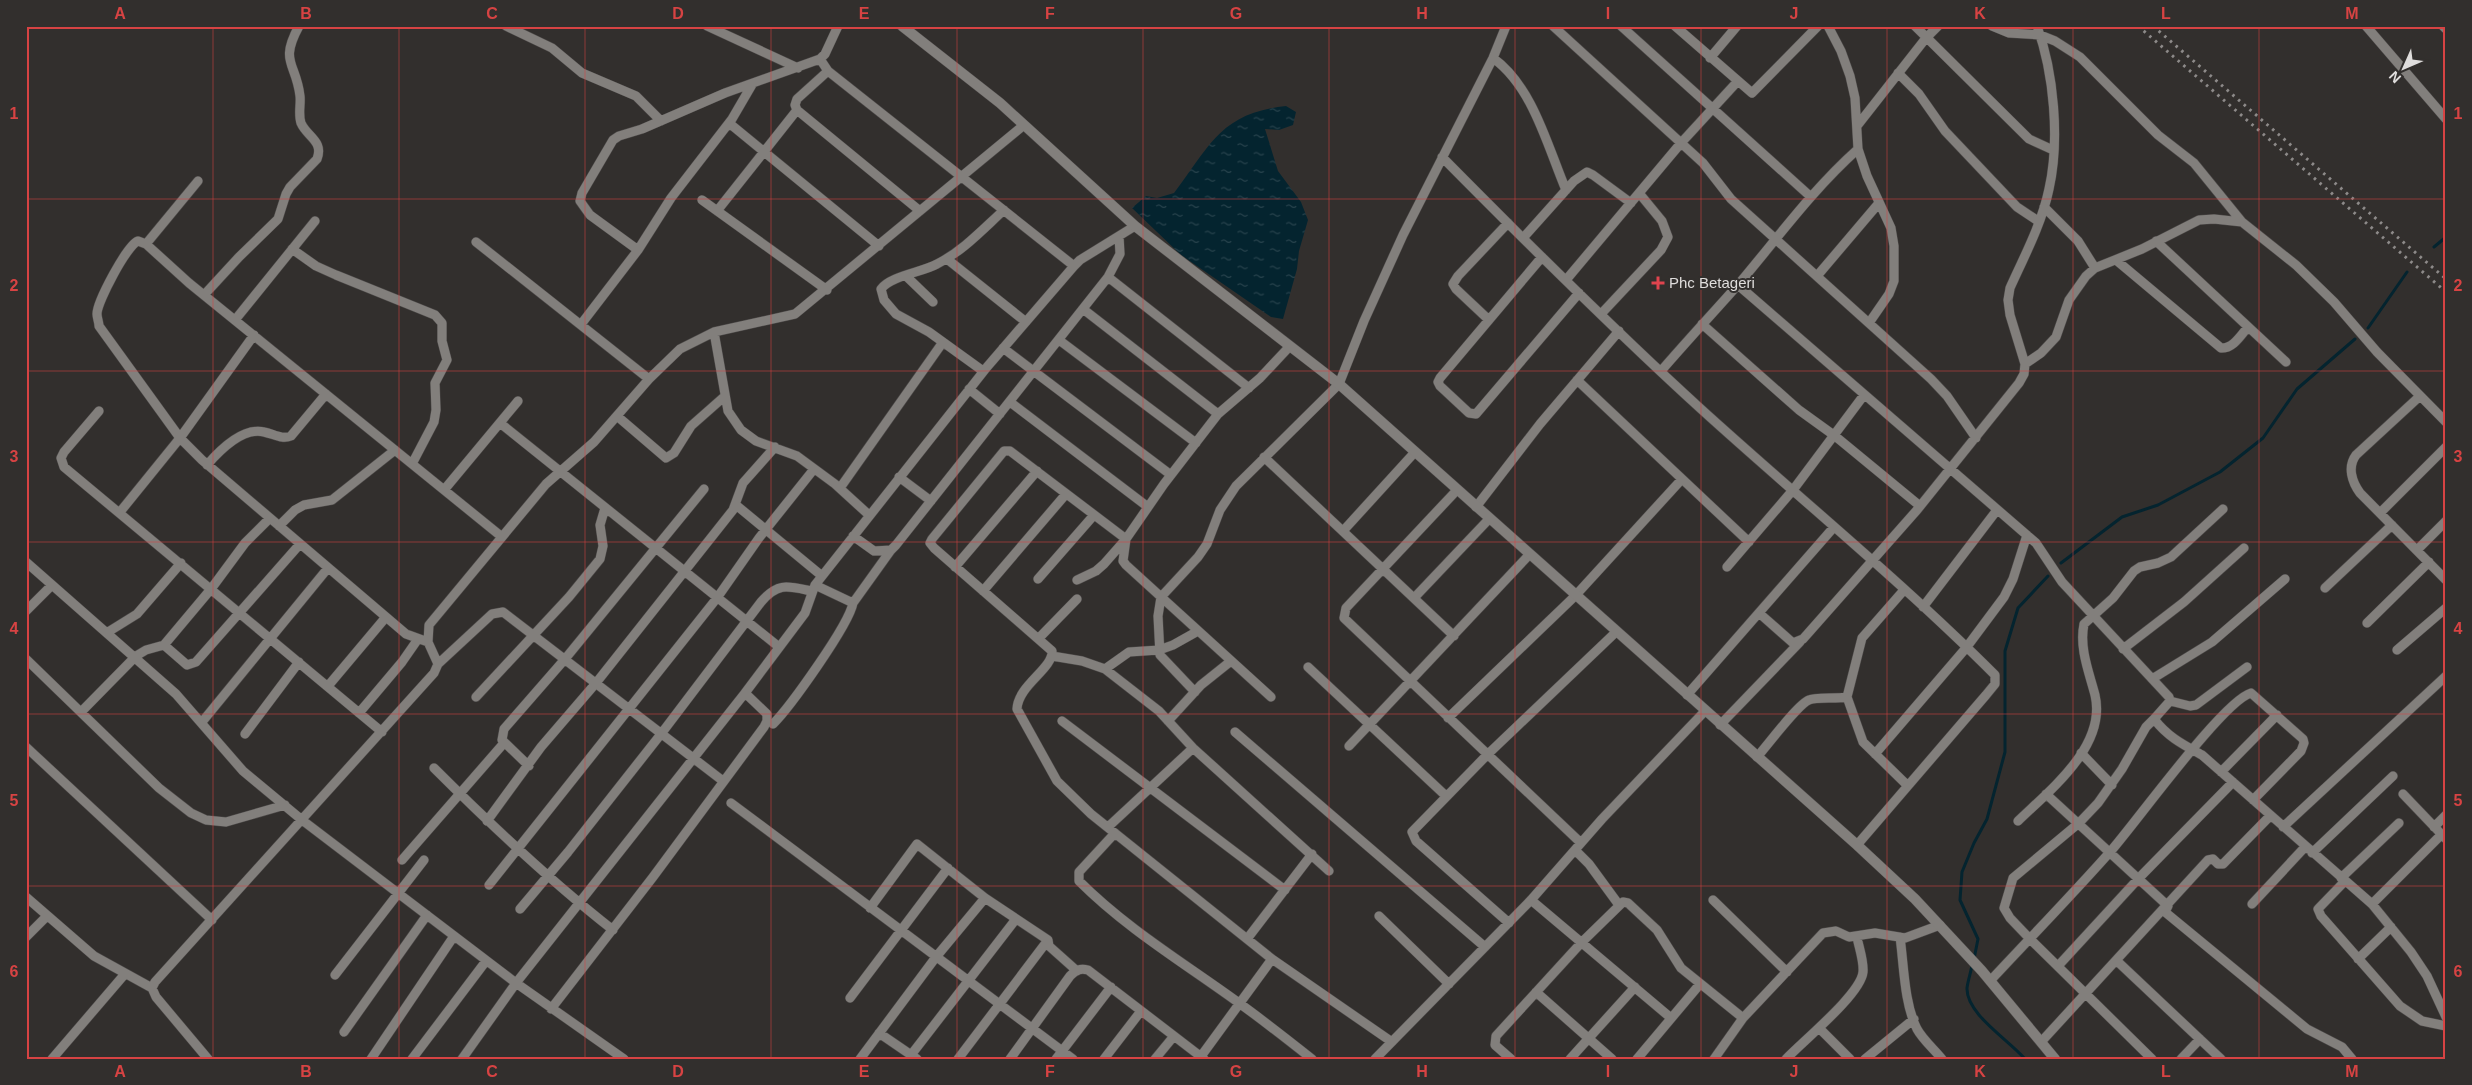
<svg xmlns="http://www.w3.org/2000/svg" width="2472" height="1085" font-family="Helvetica,sans-serif">
  <style>
    .water { fill: url(#water-ripples) }
    .lines { fill: none; stroke-linecap: round; stroke-linejoin: round }
    .stream { stroke: #04242f; stroke-width: 3 }
    .minor-casing { stroke: #4d4a49; stroke-width: 10 }
    .tertiary-casing { stroke: #4d4a49; stroke-width: 11 }
    .minor { stroke: #827f7c; stroke-width: 9 }
    .tertiary { stroke: #827f7c; stroke-width: 10 }
    .rail { stroke: #8d8a89; stroke-width: 3; stroke-dasharray: 2.5 5; stroke-linecap: butt }
    .grid { fill: none; stroke: #d74343; stroke-width: 1; stroke-opacity: 0.55 }
    .health-dot { fill: #e0444e; stroke: #322f2d; stroke-width: 2 }
    .labels { text-anchor: middle; stroke-width: 4; stroke-linejoin: round; paint-order: stroke }
    .poi-label { font-size: 15px; fill: #dfdddc; stroke: #322f2d; text-anchor: start }
    .neatline { fill: none; stroke: #d74343; stroke-width: 2 }
    .grid-label { font-size: 16px; text-anchor: middle; font-weight: bold; fill: #d74343 }
  </style>
  <defs>
    <pattern id="water-ripples" width="26" height="14" patternUnits="userSpaceOnUse" patternTransform="scale(1.25)"><rect width="26" height="14" fill="#04242f"/><path d="M2 4q2-2 4 0t4 0M15 11q2-2 4 0t4 0" fill="none" stroke="#28434d"/></pattern>
  </defs>
  <rect width="100%" height="100%" fill="#322f2d"/>
  <path class="water" d="M1286 106 1296 112 1293 125 1279 130 1265 129 1278 171 1301 202 1308 220 1299 251 1297 269 1283 319 1271 317 1181 255 1132 208 1146 196 1157 198 1174 193C1210 146 1220 113 1286 106Z"/>
  <g class="lines">
    <path class="stream" d="M2434 247 2446 237
      M2368 328 2407 272
      M2061 563 2122 517 2158 505 2220 472 2263 438 2297 389 2355 339
      M1974 959 1978 939 1960 900 1962 872 1974 843 1987 819 2005 752V651L2018 608 2048 576
      M1972 965C1971 972 1968 980 1967 988 1966 1014 2009 1040 2025 1059"/>
    <defs>
      <path id="minor" d="M506 26 552 48 582 73 636 96 661 121
        M707 26 798 68
        M1553 26 1703 163 1731 199 1931 379 1947 396 1976 438
        M1621 26 1811 197
        M1675 26 1752 93 1818 26
        M1828 26 1841 51 1850 76 1855 98 1858 149 1867 176 1891 228 1894 246V281L1889 294 1869 323
        M1915 26 2029 139 2053 150
        M1992 26 2009 33 2040 35 2055 41 2080 57 2158 135 2194 163 2242 222 2296 265 2334 302 2377 352 2446 422
        M2366 26 2446 119
        M2443 26 2446 29
        M1493 58C1533 87 1547 145 1566 190
        M1710 58 1737 26
        M820 59 828 71 1074 266
        M828 71 797 99 795 105 797 110 920 211
        M1898 73 1919 94 1945 131 2017 207 2038 221
        M729 123 879 246
        M1857 126 1926 38 1938 26
        M1442 157C1527 243 1612 328 1701 409 1799 498 1901 581 1995 675V684L1986 695 1857 845
        M702 200 827 290
        M2044 207 2078 241 2095 268
        M717 211 797 110
        M1523 238 1574 181 1587 172 1593 175 1631 203
        M2156 241 2286 362
        M476 242 649 379
        M146 244 198 181
        M292 249 316 266 336 275 435 315 442 323V341L447 360 435 383 436 410 434 422 412 464
        M638 250 590 215 580 201 582 193 613 140 619 136 642 129 725 93 820 59 825 54 838 26
        M1542 257 1440 378 1438 382 1440 386 1469 413 1476 414 1579 293
        M947 259 1026 322
        M2116 260 2221 348C2233 349 2241 335 2248 327
        M906 276 933 302
        M1817 276 1879 203
        M1108 277 1249 388
        M1566 280 1681 143 1737 82
        M1738 285 2036 543 2062 582 2169 697 2170 701 2154 719C2168 737 2182 744 2202 755L2372 904 2411 952 2427 976 2446 1017
        M204 295 239 257 278 219 286 194 290 187 317 159C324 141 307 137 301 123 298 114 301 104 300 96 296 62 279 63 299 26
        M1083 309 1218 414
        M1601 314 1661 250 1668 237 1662 221 1639 193
        M235 320 315 221
        M1489 320 1456 289 1453 284 1458 276 1508 223
        M582 323 638 250 671 198 732 119 753 83
        M1702 324 1799 410 1835 436 1920 506
        M714 332 728 411 741 430 756 441 797 456 835 484 869 515
        M1059 340 1196 443
        M1003 348 1171 475
        M2025 364 2041 353 2056 337 2069 300 2086 276 2095 268 2142 249 2199 220 2214 219 2242 222
        M983 371 929 332 896 314 884 300 881 289C890 276 923 272 937 264 963 251 983 229 1004 210
        M1661 371C1686 342 1712 314 1737 286 1777 239 1812 190 1858 149
        M1577 380 1749 542
        M969 389 1000 414
        M2420 396 2356 455C2347 467 2352 482 2360 493L2446 580
        M1010 402 1148 507
        M99 411 64 452 61 458 64 467 382 732
        M617 416 666 458 674 453 691 426 725 396
        M500 423 779 647
        M1264 457 1454 636
        M207 465C220 450 243 427 264 432 274 434 282 440 291 436L326 394
        M899 477 931 501
        M840 488 943 342
        M444 490 518 401
        M1457 490 1346 608 1344 618 1581 843
        M736 505 822 576
        M1476 507 1540 424 1619 331
        M120 512 180 438 254 335
        M2380 513 2446 447
        M279 526 295 510 304 505 332 500 395 450
        M1343 531 1415 452
        M853 536 874 551 891 550 896 545 1108 277 1120 254 1119 236
        M2417 550 2446 521
        M26 562 176 694 243 771 302 820 516 983 624 1059
        M955 567 1037 471
        M1727 567 1793 490 1864 395
        M1038 579 1094 515
        M1077 580 1096 571 1104 564 1126 539 1164 484 1218 414 1260 378 1290 346
        M815 585 853 603
        M2325 588 2392 525
        M1904 590 1862 638 1847 697 1863 742 1907 785
        M983 591 1066 494
        M1414 598 1489 519
        M1923 607 1997 510
        M26 611 52 585
        M1759 613 1793 643 1803 639 1917 510 2019 383 2024 374 2025 364 2010 315 2008 300 2010 288C2024 257 2042 223 2049 189 2060 140 2054 73 2037 26
        M2367 623 2429 562
        M108 632 137 614 181 563
        M1039 638 1077 599
        M428 642 406 634 202 460 180 438 99 326C99 322 97 318 97 314 97 302 127 245 138 241L146 244 189 283 502 537
        M164 645 187 665 196 662 300 544
        M2123 649 2184 602 2244 548
        M2397 650 2446 608
        M1052 656 1082 661 1105 669 1159 711 1193 748 1329 871
        M26 659 159 788 191 813 206 820 226 822 285 805
        M438 664 492 614 503 612 723 781
        M1308 667 1446 796
        M1105 669 1129 652 1159 650 1173 645 1198 631
        M2152 679 2212 642 2285 579
        M328 686 386 617
        M1195 692 1160 655 1158 616 1161 597 1198 557 1207 544 1220 510 1236 486 1339 384 1364 321 1403 235 1493 58 1506 26
        M1687 695 1834 527
        M476 697 569 597 600 559 603 546 600 525 605 508
        M1271 697 1126 565 1123 561 1126 539 1010 451H1004L932 539 930 543 934 548 1052 651C1053 669 1018 685 1017 709L1057 781 1091 814 1272 959 1392 1042
        M2170 701 2190 706 2196 705 2247 667
        M81 712 136 656 146 650 164 645 211 589 245 543 270 518
        M359 713 402 662 418 639
        M1448 718 1575 596 1682 479
        M1062 721 1285 890
        M1168 721 1201 685 1231 661
        M202 722 328 568
        M773 724C790 707 849 625 853 603L891 550
        M1720 725 1800 642
        M1235 732 1485 947
        M245 734 299 662
        M1349 746 1529 555
        M26 747 212 920
        M2081 753 2112 785
        M1875 754 1966 648 2004 597 2013 579 2027 535
        M1757 757C1767 746 1798 704 1809 700 1815 697 1837 699 1847 697
        M529 766 502 740 504 729 565 659 704 489
        M434 768C491 825 549 880 613 930
        M2221 772 2277 715
        M2046 794 2168 906 2165 912 2307 1029 2342 1047 2352 1059
        M2403 794 2446 839
        M731 803 1073 1059
        M487 821 541 747 596 683 733 510 743 483 775 447
        M2018 821C2050 790 2107 746 2095 695 2089 672 2079 648 2084 624L2113 598 2134 571 2140 567 2158 563 2171 557 2223 509
        M1108 827 1193 748
        M2283 827 2446 676
        M2434 827 2446 815
        M1115 833 1079 872V881C1127 929 1184 963 1239 1003 1264 1021 1288 1040 1312 1059
        M1575 850 1589 864 1619 905
        M2312 853 2393 776
        M402 860 504 743
        M2341 878 2399 823
        M2345 881 2318 909 2321 916 2400 1006 2422 1021 2446 1026
        M489 885 717 598 759 538 814 469
        M26 897 94 956 152 988
        M1531 900 1671 1018
        M1713 900 1787 972
        M2252 904 2305 847
        M2372 904 2441 835
        M870 908 917 844 985 898 1048 940 1049 946 1077 971
        M520 909 568 852 661 734 761 602C778 582 788 586 811 591
        M1379 916 1449 984
        M1509 923 1416 841 1412 832 1487 755 1616 632
        M26 937 47 916
        M1900 937C1904 966 1904 1003 1917 1029 1923 1040 1934 1049 1942 1059
        M1247 939 1312 854
        M2358 959 2391 927
        M2117 961 2221 1059
        M2058 966 2139 878 2233 782
        M335 975 424 860
        M1990 981C2030 938 2071 896 2110 852 2135 824 2223 701 2251 693L2303 739 2304 743 2301 751 2253 800
        M1536 992 1612 1059
        M850 998 948 868
        M551 1009 653 877 764 727 767 721V714L745 693 805 613 815 585 987 367 1074 266 1080 260 1135 226
        M1819 1028 1850 1059
        M344 1032 427 915
        M879 1033 917 1059
        M2041 1042 2208 860 2213 859 2218 864H2223L2270 816
        M911 1055 1016 919
        M52 1059 124 975
        M208 1059 156 997 152 988 155 982 434 673 438 664 428 642 429 625 546 484 594 442 649 379 680 349 714 332 795 314 1024 125
        M371 1059 454 936
        M412 1059 486 961
        M462 1059 516 983 745 693
        M860 1059 936 957 985 898
        M958 1059 1048 940
        M1010 1059 1070 976C1076 970 1080 968 1088 970L1204 1059
        M1056 1059 1111 987
        M1104 1059 1141 1011
        M1155 1059 1174 1036
        M1199 1059 1272 959
        M1375 1059 1531 900 1602 819 1705 711
        M1511 1059 1495 1045 1496 1036 1582 942 1623 902 1628 903 1657 930 1681 968 1743 1018
        M1570 1059 1635 987
        M1637 1059 1700 984
        M1714 1059 1743 1018 1823 933 1836 931 1849 937 1875 933 1905 938 1940 925
        M1786 1059C1803 1041 1861 994 1863 972 1864 961 1859 948 1857 937
        M1865 1059 1914 1019
        M2152 1059 2030 939 2010 918 2004 908 2013 878 2079 823 2098 803 2122 769 2146 727 2154 719
        M2181 1059 2200 1039"/>
      <path id="tertiary" d="M902 26 1000 103 1135 226 1339 384 1857 845 1915 899 1982 971 2055 1059"/>
    </defs>
    <use href="#minor" class="minor-casing"/>
    <use href="#tertiary" class="tertiary-casing"/>
    <use href="#minor" class="minor"/>
    <use href="#tertiary" class="tertiary"/>
    <path class="rail" d="M2138 26 2446 292
      M2153 26 2446 279"/>
  </g>
  <path class="grid" d="M213 26V1059M399 26V1059M585 26V1059M771 26V1059M957 26V1059M1143 26V1059M1329 26V1059M1515 26V1059M1701 26V1059M1887 26V1059M2073 26V1059M2259 26V1059M26 199H2446M26 371H2446M26 542H2446M26 714H2446M26 886H2446"/>
  <path class="health-dot" d="M1655.5 275.5h5v5h5v5h-5v5h-5v-5h-5v-5h5z"/>
  <g class="labels">
    <g class="poi-label">
      <text x="1669" y="288">Phc Betageri</text>
    </g>
  </g>
  <rect width="2472" height="1085" fill="none" stroke="#322f2d" stroke-width="55"/>
  <g transform="translate(2404 68) rotate(225)" stroke="#322f2d" stroke-width="4" paint-order="stroke">
  <path d="M0-4L9 19L0 12L-9 19Z" fill="#dfdddc"/>
  <text y="-8" font-size="14" font-weight="bold" text-anchor="middle" fill="#dfdddc">N</text>
  </g>
  <rect x="28" y="28" width="2416" height="1030" class="neatline"/>
  <g class="grid-label">
    <text x="120" y="19">A</text>
    <text x="306" y="19">B</text>
    <text x="492" y="19">C</text>
    <text x="678" y="19">D</text>
    <text x="864" y="19">E</text>
    <text x="1050" y="19">F</text>
    <text x="1236" y="19">G</text>
    <text x="1422" y="19">H</text>
    <text x="1608" y="19">I</text>
    <text x="1794" y="19">J</text>
    <text x="1980" y="19">K</text>
    <text x="2166" y="19">L</text>
    <text x="2352" y="19">M</text>
    <text x="14" y="119">1</text>
    <text x="2458" y="119">1</text>
    <text x="14" y="291">2</text>
    <text x="2458" y="291">2</text>
    <text x="14" y="462">3</text>
    <text x="2458" y="462">3</text>
    <text x="14" y="634">4</text>
    <text x="2458" y="634">4</text>
    <text x="14" y="806">5</text>
    <text x="2458" y="806">5</text>
    <text x="14" y="977">6</text>
    <text x="2458" y="977">6</text>
    <text x="120" y="1077">A</text>
    <text x="306" y="1077">B</text>
    <text x="492" y="1077">C</text>
    <text x="678" y="1077">D</text>
    <text x="864" y="1077">E</text>
    <text x="1050" y="1077">F</text>
    <text x="1236" y="1077">G</text>
    <text x="1422" y="1077">H</text>
    <text x="1608" y="1077">I</text>
    <text x="1794" y="1077">J</text>
    <text x="1980" y="1077">K</text>
    <text x="2166" y="1077">L</text>
    <text x="2352" y="1077">M</text>
  </g>
</svg>
